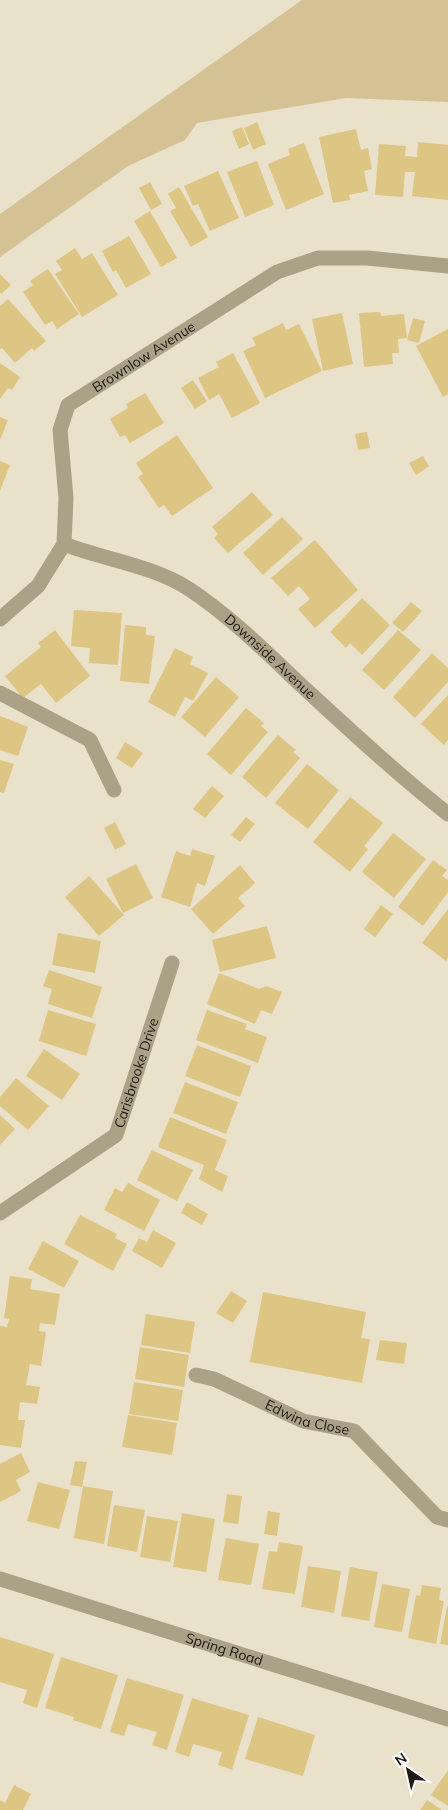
<svg xmlns="http://www.w3.org/2000/svg" width="448" height="1810" font-family="Mulish,sans-serif">
  <style>
    .green { fill: #d4c294 }
    .building { fill: #ddc584 }
    .lines { fill: none; stroke-linecap: round; stroke-linejoin: round }
    .service { stroke: #aba186; stroke-width: 15 }
    .minor { stroke: #aba186; stroke-width: 15 }
    .tertiary { stroke: #aba186; stroke-width: 15 }
    .labels { text-anchor: middle; stroke-width: 5; stroke-linejoin: round; paint-order: stroke }
    .street-label { font-size: 14px; fill: #1c1911; stroke: #fff }
  </style>
  <rect width="100%" height="100%" fill="#eae1ca"/>
  <path class="green" d="M302 0H448V102L346 98 197 123 185 140 128 166 0 257V214Z"/>
  <path class="building" d="M257 122 266 144 253 150 244 128Z
    M242 127 249 144 239 149 232 131Z
    M356 129 361 150 368 148 372 169 364 171 368 191 349 195 350 200 333 203 319 137Z
    M418 142 448 145V200L412 196 415 172H405L403 197 375 195 379 144 406 146 405 156 417 157Z
    M304 143 324 194 286 210 268 164 290 155 288 149Z
    M257 161 274 205 245 217 227 172Z
    M218 171 239 218 210 231 198 204 193 206 184 186Z
    M150 182 162 204 151 210 139 188Z
    M179 187 208 237 191 247 170 211 176 208 168 194Z
    M150 211 177 258 161 267 134 221Z
    M129 236 151 274 126 288 116 270 113 272 102 251Z
    M75 248 82 259 92 253 118 295 82 317 55 274 62 270 56 261Z
    M48 269 79 314 57 329 52 321 45 325 23 292 33 285 30 281Z
    M0 274 11 285 1 294 0 292Z
    M8 299 46 341 34 351 32 348 15 363 2 348 0 349V306Z
    M380 312 381 316 404 314 407 338 398 339 399 353H392L393 364 364 367 359 313Z
    M342 313 353 364 323 371 312 319Z
    M413 318 425 321 419 343 407 340Z
    M283 323 286 330 299 324 322 371 265 398 243 351 256 345 252 338Z
    M448 329V394L443 397 416 346Z
    M233 353 260 403 232 418 219 394 209 400 198 378 219 367 216 362Z
    M0 363 20 377 12 390 8 388 0 399Z
    M193 380 207 401 195 409 181 388Z
    M145 393 164 423 130 443 125 435 120 437 110 419 128 408 126 404Z
    M0 417 8 420 0 440Z
    M367 432 370 448 358 450 355 434Z
    M177 435 213 488 172 516 164 505 159 508 138 477 143 474 136 463Z
    M423 456 429 466 416 475 409 463Z
    M0 461 10 465 0 491Z
    M252 492 273 515 228 553 214 538 218 534 212 527Z
    M282 517 303 539 263 575 243 553Z
    M315 540 358 590 315 628 298 609 310 599 299 586 288 596 271 578Z
    M362 598 390 625 362 655 350 643 346 648 330 632Z
    M411 602 422 611 403 632 392 623Z
    M74 610 122 613 118 665 89 663 90 648 71 646Z
    M125 625 146 627V635L155 636 149 684 120 681Z
    M55 630 90 676 56 703 41 684 23 698 5 676 41 647 38 643Z
    M398 630 421 650 384 690 362 670Z
    M175 648 193 657 190 664 208 673 193 701 185 697 175 717 148 702Z
    M432 653 448 668V682L415 718 393 697Z
    M216 677 239 697 205 737 181 717Z
    M448 695V740L444 745 421 724Z
    M246 708 264 723 261 726 268 732 231 775 207 754Z
    M0 716 28 727 18 756 0 750Z
    M278 735 296 750 293 752 300 758 266 798 242 777Z
    M125 742 143 753 132 768 116 758Z
    M0 760 14 764 4 793 0 792Z
    M307 764 339 790 308 829 275 803Z
    M212 786 224 796 205 818 193 809Z
    M350 797 383 823 364 846 368 849 350 872 313 842Z
    M246 817 255 824 240 842 231 835Z
    M115 822 126 844 115 850 104 828Z
    M393 833 426 859 394 898 362 872Z
    M192 849 215 856 205 886 197 883 190 907 161 897 176 851 190 856Z
    M433 860 447 870 442 876 448 880V892L423 926 398 907Z
    M136 864 153 898 123 913 106 879Z
    M240 865 255 883 238 898 245 906 213 934 191 909Z
    M89 876 124 915 99 936 65 897Z
    M381 905 393 914 375 937 364 929Z
    M448 909V958L446 961 422 943Z
    M267 926 276 958 220 972 212 940Z
    M58 933 101 941 95 973 52 965Z
    M49 970 102 987 92 1018 48 1004 52 989 43 986Z
    M219 973 259 989 266 986 282 992 272 1014 261 1010 255 1024 207 1004Z
    M48 1010 96 1024 86 1056 39 1041Z
    M207 1010 247 1024 245 1029 267 1037 258 1063 196 1040Z
    M197 1045 251 1066 240 1097 185 1076Z
    M44 1049 80 1074 62 1100 26 1076Z
    M16 1078 49 1106 28 1130 0 1106V1097Z
    M185 1082 238 1102 226 1134 173 1113Z
    M0 1115 15 1129 0 1145Z
    M170 1117 227 1140 215 1170 228 1176 222 1192 199 1179 204 1165 158 1147Z
    M152 1150 193 1170 177 1201 137 1180Z
    M128 1183 160 1200 144 1231 104 1210 115 1188 122 1192Z
    M187 1202 208 1214 202 1225 181 1213Z
    M80 1215 117 1234 115 1238 127 1244 113 1271 64 1244Z
    M153 1230 176 1243 162 1268 132 1251 139 1238 147 1242Z
    M43 1241 79 1261 64 1288 28 1269Z
    M10 1276 32 1279 30 1289 60 1294 55 1325 40 1323 39 1331 46 1332 41 1366 30 1364 26 1385 40 1387 37 1404 20 1402 18 1420H25L21 1448 0 1445V1326L7 1327 9 1319 4 1318Z
    M231 1291 247 1301 233 1323 216 1313Z
    M263 1292 366 1312 361 1338 370 1339 362 1383 250 1362Z
    M146 1314 195 1322 190 1353 141 1345Z
    M380 1340 407 1343 404 1364 376 1360Z
    M140 1347 189 1355 184 1387 135 1379Z
    M134 1382 183 1390 178 1421 129 1414Z
    M128 1415 177 1423 172 1455 122 1447Z
    M21 1453 30 1472 16 1480 21 1491 0 1502V1464Z
    M75 1461 87 1462 82 1487 70 1485Z
    M38 1482 70 1490 59 1529 27 1521Z
    M83 1486 113 1491 104 1544 74 1538Z
    M227 1494 242 1496 238 1524 223 1522Z
    M114 1505 145 1510 137 1552 107 1546Z
    M268 1511 280 1513 277 1536 264 1534Z
    M182 1513 215 1519 206 1572 173 1567Z
    M147 1516 178 1521 170 1562 140 1557Z
    M226 1538 259 1544 251 1585 218 1580Z
    M279 1542 303 1546 295 1594 262 1589 269 1551 277 1552Z
    M308 1566 341 1571 334 1613 301 1607Z
    M350 1567 378 1572 369 1621 341 1616Z
    M382 1584 410 1589 402 1632 374 1627Z
    M422 1585 441 1588 439 1600 444 1601 436 1644 408 1638 416 1595 420 1596Z
    M447 1606H448V1645L440 1644Z
    M0 1637 54 1654 37 1708 23 1703 27 1690 0 1682Z
    M61 1657 118 1675 101 1729 73 1720 74 1717 45 1708Z
    M127 1678 184 1695 167 1750 152 1745 157 1732 142 1728 128 1724 124 1736 110 1732Z
    M192 1698 249 1715 232 1770 218 1765 222 1752 208 1748 193 1744 189 1757 175 1752Z
    M258 1717 315 1735 303 1776 245 1759Z
    M448 1770V1806L431 1795Z
    M14 1785 31 1794 23 1810H0V1800L5 1803Z
    M427 1800 442 1810H420Z"/>
  <g class="lines">
    <path class="service" d="M0 693 90 740 114 790"/>
    <g class="minor">
      <path id="s1" d="M64 544C105 560 152 565 189 589 230 616 267 653 302 686 350 730 397 774 448 814"/>
      <path id="s2" d="M0 619 38 586 64 544 66 498 60 430 68 405 277 272 318 258H367L448 266"/>
      <path id="s3" d="M0 1213 116 1135 172 963"/>
      <path id="s4" d="M196 1375 214 1379 303 1421 354 1431 437 1517 448 1520"/>
    </g>
    <path class="tertiary" id="s5" d="M0 1579 448 1719"/>
  </g>
  <g class="labels">
    <g class="street-label">
      <text dy="5" stroke="none"><textPath href="#s2" startOffset="330">Brownlow Avenue</textPath></text>
      <text dy="5" stroke="none"><textPath href="#s1" startOffset="239">Downside Avenue</textPath></text>
      <text dy="5" stroke="none"><textPath href="#s3" startOffset="205">Carisbrooke Drive</textPath></text>
      <text dy="5" stroke="none"><textPath href="#s4" startOffset="120">Edwina Close</textPath></text>
      <text dy="5" stroke="none"><textPath href="#s5" startOffset="235">Spring Road</textPath></text>
    </g>
  </g>
  <g transform="translate(408 1770) rotate(326)" stroke="#ffffff" stroke-width="4" paint-order="stroke">
  <path d="M0-4L9 19L0 12L-9 19Z" fill="#1c1911"/>
  <text y="-8" font-size="14" font-weight="bold" text-anchor="middle" fill="#1c1911">N</text>
  </g>
</svg>
